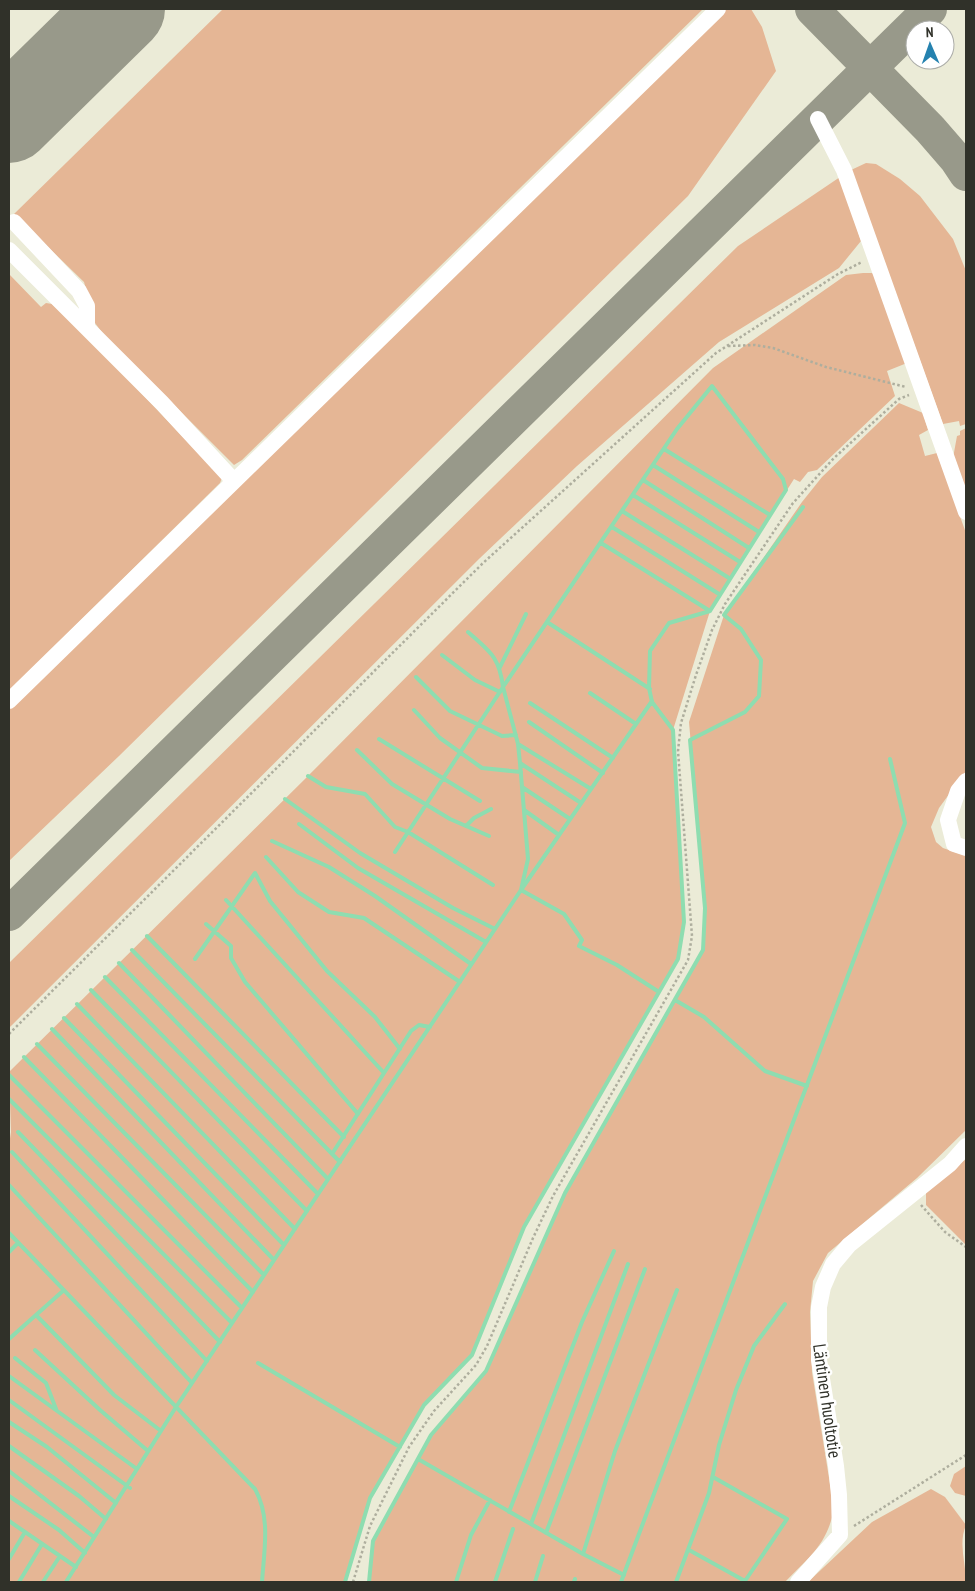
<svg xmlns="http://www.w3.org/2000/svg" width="975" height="1591" font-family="'PT Sans Narrow',sans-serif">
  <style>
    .green { fill: #e5b695 }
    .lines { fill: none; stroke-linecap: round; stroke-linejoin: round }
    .stream { stroke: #8eddb0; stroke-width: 4 }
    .taxiway { stroke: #98998a; stroke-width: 34 }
    .runway { stroke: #98998a; stroke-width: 86 }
    .path { stroke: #aeae9e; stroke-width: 2.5; stroke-dasharray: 2.5 2.5; stroke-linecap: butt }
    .minor { stroke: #fff; stroke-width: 16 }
    .labels { text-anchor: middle; stroke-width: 5; stroke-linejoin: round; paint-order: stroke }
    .street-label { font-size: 18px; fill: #303129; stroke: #fff }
  </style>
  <rect width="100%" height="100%" fill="#ebebd7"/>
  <path class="green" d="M223 9H703L242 460 234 465 104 335 95 323 84 282 14 214Z
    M723 9H751L762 27 776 71 688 196 119 756 9 861V709Z
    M866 163 876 164 900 179 920 196 953 239 966 271V424L960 426 959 421 943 424 851 170Z
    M840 177 861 241 839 268 719 342 577 466 480 558 9 1028V963L738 246Z
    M863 273H872L878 278 907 363 887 371 895 396 817 470 808 472 800 482 794 479 710 611 673 730 684 922 678 959 524 1227 472 1355 424 1405 370 1498 345 1582H9V1145L11 1132 9 1072 308 776 713 368 846 275Z
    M9 274 41 307 46 303 52 304 104 354 222 478 220 483 9 691Z
    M899 403 923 413 928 430 919 435 925 456 937 453 966 533V771L939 808 931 827 936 842 943 848 966 856V1130L917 1178 828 1253 813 1281 810 1312 812 1372 834 1509C827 1545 809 1557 785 1582H369L373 1541 431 1435 486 1371 565 1193 703 950 705 908 689 722 724 615 802 502 822 477Z
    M966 428V494L953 458 957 436 960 435V431Z
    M966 1159V1245L926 1205V1192Z
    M966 1466V1496L955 1493 950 1486 954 1474Z
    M931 1489 945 1497 966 1525C958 1544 966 1563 966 1582H808L872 1522Z"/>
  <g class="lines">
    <path class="stream" d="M664 449 770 515
      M653 465 759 532
      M643 480 749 548
      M633 495 740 562
      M622 511 729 578
      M612 527 719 594
      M547 622 650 689
      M442 655 475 680 500 692
      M500 667 526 614
      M416 677 450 711 502 736 516 735
      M590 693 636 724
      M652 701 521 890 564 914 582 940 579 946 617 965 659 992
      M530 703 613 758
      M414 710 440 738 482 768 521 772
      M529 722 603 773
      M379 739 480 801
      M518 744 591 789
      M357 750 392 784 450 819 489 836
      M520 763 581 803
      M308 776 326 787 365 794 395 827 408 832 493 885
      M522 787 570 819
      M285 799 360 853 453 908 495 929
      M524 810 559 835
      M299 824 358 868 486 942
      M466 826 474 818 491 809
      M272 841 329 867 375 896 471 964
      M395 852 503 687C499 656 490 652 468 632
      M266 857 298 892 329 912 364 918 460 982
      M226 900 384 1073
      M206 924 231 946V958L245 982 358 1114
      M147 936 344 1137
      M132 950 340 1162
      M195 959 255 873 270 901 327 971 375 1017 400 1049
      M119 963 328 1179
      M105 977 318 1194
      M91 990 307 1211
      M675 1000 704 1017 765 1071 807 1086
      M77 1004 295 1229
      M64 1018 284 1245
      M52 1029 274 1260
      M37 1044 264 1275
      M24 1057 253 1292
      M9 1075 242 1308
      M9 1099 232 1323
      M18 1132 220 1342
      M12 1152 207 1361
      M332 1154 411 1031 419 1025 430 1027
      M9 1185 192 1383
      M9 1233 255 1489C271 1518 264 1550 262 1582
      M9 1252 18 1243
      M36 1315 114 1395 161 1431
      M9 1339 64 1290
      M35 1350 100 1410 148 1451
      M15 1358 46 1383 56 1409
      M258 1363 400 1447
      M9 1376 137 1469
      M9 1400 130 1488
      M9 1422 47 1447 116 1503
      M9 1446 79 1496 106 1519
      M418 1459 583 1554 624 1575
      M9 1471 94 1537
      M9 1496 59 1530 85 1553
      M509 1512 582 1322 614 1251
      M9 1521 76 1567
      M531 1524 628 1264
      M546 1533 645 1269
      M689 1550 745 1581 787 1519 713 1477
      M583 1554 615 1451 677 1290
      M9 1559 25 1532
      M19 1582 42 1544
      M43 1582 60 1556
      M66 1582 176 1407 521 890 528 859 520 763 518 744 503 687 677 429 712 386 783 479 786 490 710 611 601 543
      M345 1582 370 1498 424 1405 472 1355 524 1227 678 959 684 922 673 730 652 702 649 688 650 651 669 623 710 611
      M369 1582 373 1541 431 1435 486 1371 565 1193 703 950 705 908 690 740 745 712 759 696 761 660 741 629 724 615 803 507
      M456 1582 471 1535 490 1500
      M495 1582 513 1529
      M535 1582 543 1556
      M574 1582 575 1579
      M621 1582 905 823 890 759
      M676 1582 709 1493 719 1445 736 1390 754 1346 785 1304"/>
    <path class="taxiway" d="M812 9 930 129 956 159 966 174
      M9 914 930 9"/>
    <path class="runway" d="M9 120 122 9"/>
    <path class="path" d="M728 346 755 345 773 348 826 367 906 387
      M9 1034 483 563 716 353 838 274 862 262
      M921 1205 945 1232 966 1247
      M854 1526 966 1455
      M353 1582 370 1526 409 1447 434 1411 476 1365 487 1346 533 1238 553 1196 688 960 692 936 678 751 681 723 696 675 712 630 725 604 793 503 834 458 899 399 909 395"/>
    <path class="minor" d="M818 119 844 170 966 512
      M14 222 79 291 87 306V327
      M9 250 162 403 233 480
      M9 701 718 9
      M966 781 958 791 948 820 954 844 966 848
      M798 1582 840 1535 839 1495 836 1466 819 1360V1307L823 1287 833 1264 849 1245 950 1164 966 1146"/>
  </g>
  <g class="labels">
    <g class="street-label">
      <text transform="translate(827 1401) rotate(82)" y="6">Läntinen huoltotie</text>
    </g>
  </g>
  <rect width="975" height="1591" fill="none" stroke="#303129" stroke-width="20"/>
  <g transform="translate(930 45) rotate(358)"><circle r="24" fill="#ffffff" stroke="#acada9"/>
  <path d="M0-4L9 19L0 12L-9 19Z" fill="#2582af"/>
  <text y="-8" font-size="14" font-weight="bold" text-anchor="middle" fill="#303129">N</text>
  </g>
</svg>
